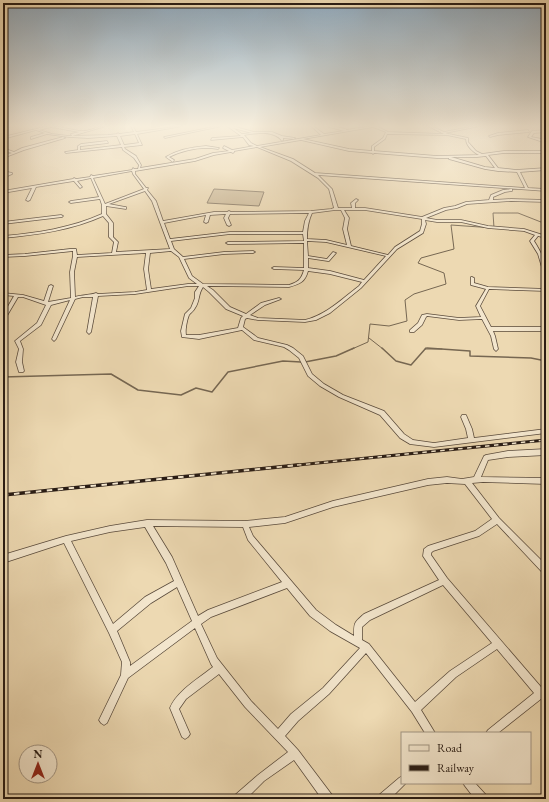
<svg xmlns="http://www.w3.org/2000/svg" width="549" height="802" font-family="'EB Garamond',serif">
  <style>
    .green { fill: #ccb997; stroke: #7a6a56 }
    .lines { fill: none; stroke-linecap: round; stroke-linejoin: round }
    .stream-far1 { stroke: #766752; stroke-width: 1 }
    .stream { stroke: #766752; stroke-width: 1.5 }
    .minor-casing { stroke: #5a4b3c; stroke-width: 1.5 }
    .minor { fill: #f3e6cd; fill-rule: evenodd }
    .rail-far1-casing { stroke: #291c14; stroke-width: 3 }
    .rail-casing { stroke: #291c14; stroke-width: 3.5 }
    .rail-far1 { stroke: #f3e6cd; stroke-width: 1.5; stroke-dasharray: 4.5; stroke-linecap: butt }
    .rail { stroke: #f3e6cd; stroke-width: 2; stroke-dasharray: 5.5; stroke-linecap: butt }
  </style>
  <rect width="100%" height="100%" fill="#edd9b2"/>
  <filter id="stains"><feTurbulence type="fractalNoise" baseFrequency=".005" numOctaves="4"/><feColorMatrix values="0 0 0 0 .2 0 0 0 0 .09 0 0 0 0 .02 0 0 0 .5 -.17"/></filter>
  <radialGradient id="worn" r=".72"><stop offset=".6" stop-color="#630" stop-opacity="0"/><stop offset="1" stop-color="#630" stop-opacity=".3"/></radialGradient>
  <path class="green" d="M214 189 264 192 259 206 207 203Z"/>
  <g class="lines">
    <path class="stream-far1" d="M3 129 16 126
      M369 338 383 349
      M352 349 368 342 370 324 389 326 407 321 405 300 414 294 446 284 444 273 418 263 421 258 454 249 451 225 494 228 493 213H518L546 224
      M425 349H442"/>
    <path class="stream" d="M382 348 396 361 411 365 426 348
      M427 348 470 351V356L531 358 546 361
      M305 362 336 356 354 348
      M3 377 111 374 138 390 181 395 196 388 212 392 228 372 283 361 301 362"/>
    <defs>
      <path id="minor" d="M48 126C60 126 70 130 81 131 89 132 98 126 106 126L72 136 71 134 79 132 51 127 39 130 52 134 69 136 108 135 117 134 118 133 119 134 134 132 131 126H133L136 132 183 126 137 134 142 145 124 147 125 149 136 156 141 165 140 168 195 159 213 153 229 151 223 148 224 146 232 150 254 146 249 145 243 137 211 140 212 138 241 136 227 126H232L254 132H272L282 136 295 138 294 139 283 138V140L282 141C274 130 257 133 244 135L251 143 257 146 321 135 311 126H313L324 134 344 131 326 126H330L346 129V130L371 126H376L388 132 444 134 428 126H431L444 132 475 126H480L445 133 449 134 468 138V142L476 151 482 154 504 151H546V153H504L488 155 498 168 516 170 546 168V170L520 172 528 188 546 189V191L318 175 332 189 338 208H352L351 203 356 199 358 200 355 203V208H365L422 217 444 208 455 206 466 202 489 200 491 195 503 190 511 189H512V191L505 192 493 197V200L511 199 546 200V202L511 201 467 204 457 208 446 210 426 218 437 220H461L488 226 524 229 546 236V238L538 236 534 241C541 252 546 262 546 275L544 274 538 254 530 241 535 235 524 231 488 228 461 222H437L425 220 426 224 423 233 397 249 361 288 330 313 316 320 305 322 258 320 247 318 245 319 243 327 258 338 287 345 293 348 303 356 312 374 324 384 343 395 384 411 404 434 413 440 434 443 468 438 466 429 461 417 462 415H466L472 429 474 438 546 429V433L434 447 410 444 400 438 380 415 339 397 320 386 308 376 299 358 289 350 284 347 254 340 242 330 199 339 182 337 181 331 185 314 191 308 195 298V292L199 286H188L135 294 98 296 91 332 89 334 87 332 93 297H83L75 299 56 339 54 341 52 339 70 300 51 305 41 325 20 341 23 349 22 362 24 371 23 372H19L16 362 19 349 15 341 37 323 46 305 23 297H18L5 319 3 320V315L14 296 3 295V293L23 295 44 301 49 286 51 285 53 286 48 302 71 298 70 272 73 256V251L25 256 3 257V255L25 254 70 249H76L77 255 112 253 114 242 109 237V223L103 216C72 230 37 235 3 238V236C37 233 71 228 102 214V205L100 199 71 203 69 202 71 201 99 197 91 178 77 181 82 187 80 188 74 181 36 187 30 200 28 201 26 200 32 188 3 193V191L73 179 74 178 76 179 90 177 91 175 93 176 132 170 133 168 134 169H138L139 165 134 158 123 150 122 147 66 153 65 152 78 150V146L81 144 107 141 108 143 82 146H80V150L121 145 117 136 88 138 69 137 47 134 31 139V137L45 133 36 130 3 139V137ZM373 127 386 132 383 138 372 146V151L349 149 303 139ZM233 128 252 133 242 134ZM135 134 139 143 124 145 120 136ZM387 134 447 135 466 139C466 146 473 152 479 155L437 156 374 151V147L385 139ZM301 140 349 151 372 153 373 154 374 153 437 158H449V159L485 169 498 171 517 172 525 188 315 173 293 159 260 147ZM257 147 291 161 318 178 329 189 334 208 331 209 311 211 231 212 229 211 227 212H214L163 221 156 201 147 190 148 188H146L135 174V171L195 161 214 155 231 152 233 153 234 152V151ZM486 156 495 168 485 167 451 157H477ZM132 171 133 174 144 189 105 204 93 178ZM145 191 152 201 170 249 116 252 118 242 113 237V223L106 214V206L126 209V207H125L109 204ZM335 210H341L345 218 343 229 347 245 326 240 307 239C307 229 308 222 312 213ZM344 210H365L422 219V224L420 231 395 247 388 255 351 246 347 229 349 218ZM309 213 305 221 303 232H230L170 239 164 223 206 215 204 222 206 223 208 222 210 215 226 214 224 218 227 225 229 226 231 225 228 218 230 214ZM230 234H303L304 241 228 242 226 243 228 244 304 243V268L274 267 272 268 274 269 304 270C301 280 298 282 289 285L203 284 192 276 184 259 224 254 253 253 255 252 253 251 224 252 183 257 174 249 171 241ZM307 241 326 242 386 256 364 280 330 271 308 268V258L328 261H329L336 253 333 252 327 259 308 256ZM171 251 179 257 189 278 197 284H188L151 289 148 269 150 253ZM146 253 144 269 147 290 135 292 98 294 96 293C91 295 81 295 75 297L74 272 77 257ZM308 271 330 274 362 282 359 286C342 299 326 315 305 320L258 318 250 315 265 305 281 299 279 298 261 303 246 314 230 307 213 290 207 286 289 287C300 284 305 282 308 271ZM203 287 209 292 226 309 243 316 241 318 238 328 199 335H186C185 330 187 320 189 315 190 313 194 311 195 308 200 301 198 294 203 287Z
        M218 126H222L165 138 164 137Z
        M528 130 529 132 498 135 490 137 489 136 498 133Z
        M546 130V132L534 133 531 137 542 139 546 143V145L540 141 528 137 532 131Z
        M63 137 65 138 24 150 3 158V156L12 153 3 150V148L14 152 22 148Z
        M206 146 219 148 218 149C201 146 184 150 169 157L174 160 173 162 166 157C177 150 192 147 206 146Z
        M3 171 12 173V174L3 178V176L8 174 3 173Z
        M61 215 63 216 62 217 3 224V222Z
        M471 277H472L474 278V283L488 287 546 289V291L489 289 480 306 491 327H546V331H493L495 336 498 349 496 351 494 349 491 336 482 319 459 320 427 316 426 317 422 325 414 332H410V330L418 323 422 315 427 314 459 318 481 317 476 306 486 289 471 285Z
        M546 449V455L508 457 488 460 481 477 546 478V484L483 482 472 483 499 518 546 565V574L543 573 497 524 479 536 433 551 431 553V555L447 578 541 687 546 685V695L498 733H486L488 730 534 693 497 649 456 677 421 710 435 733H425L412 712 366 653 329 694 298 721 285 736 298 750 332 795 333 799H322L294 760 264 781 246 799H234L235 795 258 775 288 752 245 707 219 674 186 699 179 709 190 734 188 737 185 739 182 737 170 708C177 691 199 678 213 667L211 664 195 628 128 678 107 723 104 725 101 723 99 720 121 675 122 662 109 633 64 543 3 563V555L66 536 110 526 147 520 245 521 285 517 333 501 428 479 447 477 462 479 474 477 484 456 486 455 508 451ZM447 483 465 484 492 519 475 531 428 546 424 549 423 556 439 580 364 614C354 623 354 622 354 636L336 625 316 610 253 536 249 527 285 523 333 507 428 485ZM153 526 243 527 248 540 282 582 208 610 198 616 172 557ZM145 527 166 563 174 581 145 597 113 624 71 541 110 532ZM443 585 492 643 450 671 415 702 369 644 362 640V627L370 620ZM177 587 192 621 130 666V662L117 631 151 603ZM287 588 310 616 330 631 360 648 323 688 291 714 278 729 251 701 217 658 201 624 211 617Z
        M402 776V783H406L390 799H378L379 795 399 778Z
        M463 783H475L486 795 487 799H475L465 786Z"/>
    </defs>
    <use href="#minor" class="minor-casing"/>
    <use href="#minor" class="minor"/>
    <defs>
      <path id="rail-far1" d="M288 466 546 440"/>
      <path id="rail" d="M3 495 298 465"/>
    </defs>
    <use href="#rail-far1" class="rail-far1-casing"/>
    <use href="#rail" class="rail-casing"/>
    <use href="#rail-far1" class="rail-far1"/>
    <use href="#rail" class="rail"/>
  </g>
  <linearGradient id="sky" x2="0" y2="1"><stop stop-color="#8fa9bd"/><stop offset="0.53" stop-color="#f7eedc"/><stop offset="1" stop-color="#f7eedc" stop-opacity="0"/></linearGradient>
  <rect width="549" height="238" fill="url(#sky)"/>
  <rect width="549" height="802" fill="none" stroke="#edd9b2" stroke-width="16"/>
  <rect x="4" y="4" width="541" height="794" fill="none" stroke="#291c14" stroke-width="2"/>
  <rect x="8" y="8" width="533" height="786" fill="none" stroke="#291c14"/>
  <rect x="401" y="732" width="130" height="52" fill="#f3e6cd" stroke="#a29583"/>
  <rect x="409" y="745" width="20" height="6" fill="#f3e6cd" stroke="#a29583"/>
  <text x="437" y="752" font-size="12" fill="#291c14">Road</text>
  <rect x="409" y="765" width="20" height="6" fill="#291c14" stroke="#a29583"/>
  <text x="437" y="772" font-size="12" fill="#291c14">Railway</text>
  <g transform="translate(38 764)"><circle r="19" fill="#f3e6cd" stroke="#a29583"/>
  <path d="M0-3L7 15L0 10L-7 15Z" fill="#8f2418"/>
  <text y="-6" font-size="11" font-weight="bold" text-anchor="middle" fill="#291c14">N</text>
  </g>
  <rect width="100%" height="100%" filter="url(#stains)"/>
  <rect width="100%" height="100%" fill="url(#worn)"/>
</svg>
